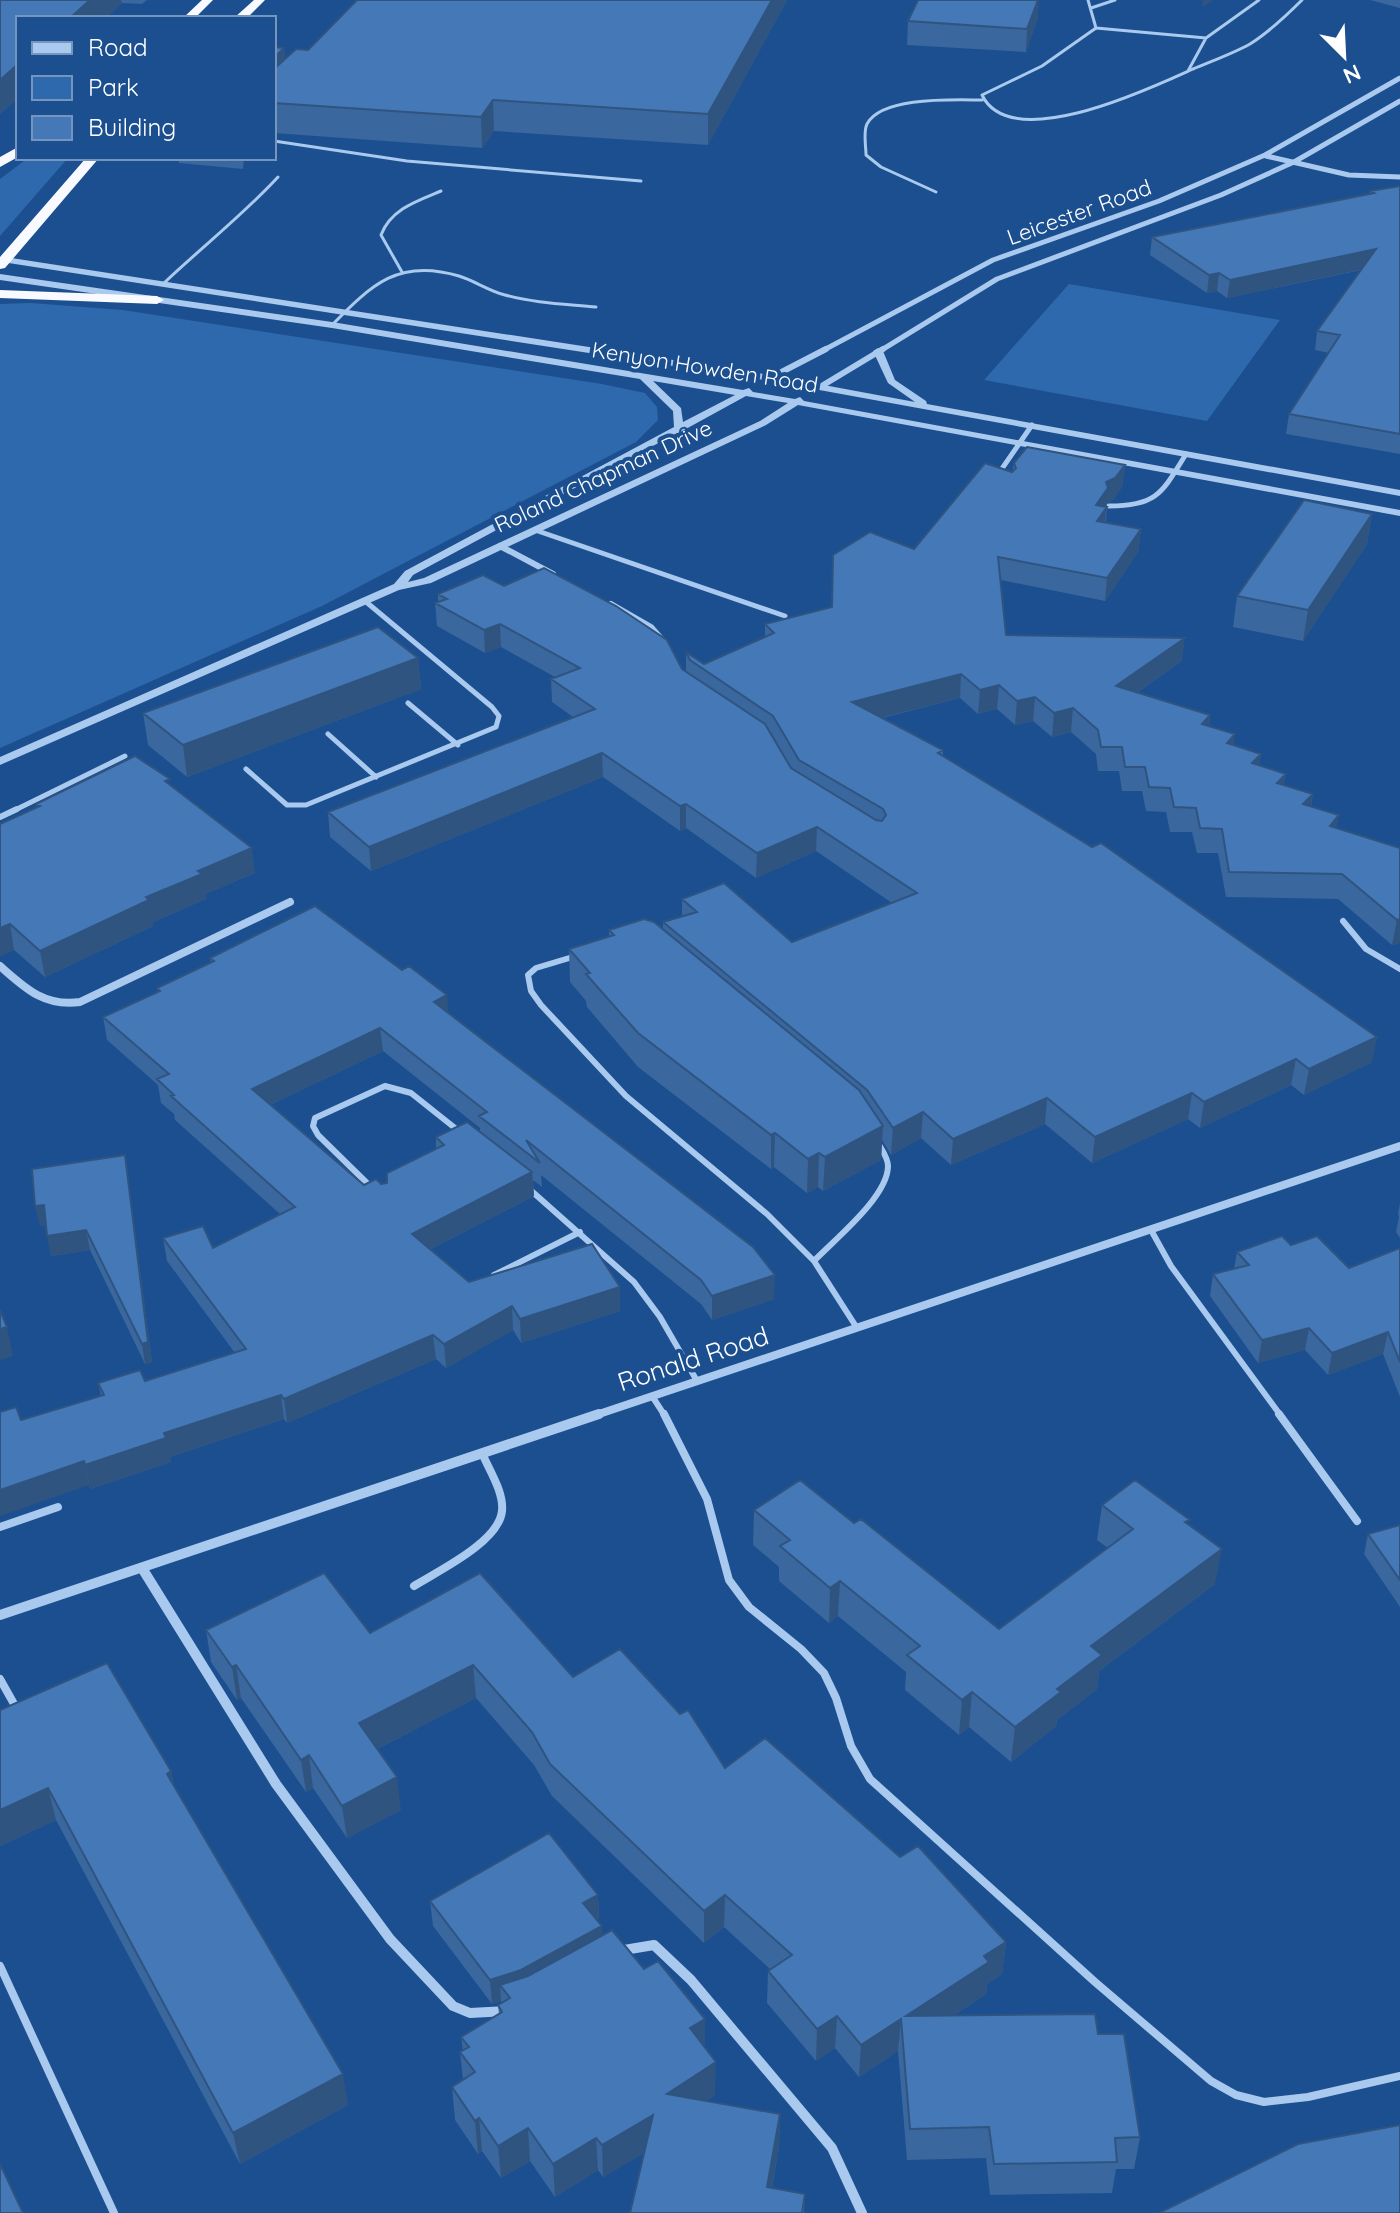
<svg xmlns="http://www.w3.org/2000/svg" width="1400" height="2213" font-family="Quicksand,sans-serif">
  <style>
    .green { fill: #2e69ad }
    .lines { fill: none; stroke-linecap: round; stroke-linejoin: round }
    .service-far3 { stroke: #a9c9ee; stroke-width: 3 }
    .service-far2 { stroke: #a9c9ee; stroke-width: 5 }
    .service-far1 { stroke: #a9c9ee; stroke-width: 6 }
    .service { stroke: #a9c9ee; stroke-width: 8 }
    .minor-far3 { stroke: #a9c9ee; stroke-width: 5 }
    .minor-far2 { stroke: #a9c9ee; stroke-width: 6 }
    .minor-far1 { stroke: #a9c9ee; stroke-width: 8 }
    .minor { stroke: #a9c9ee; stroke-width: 10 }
    .tertiary { fill: #a9c9ee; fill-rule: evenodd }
    .trunk { fill: #f8faff; fill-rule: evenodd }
    .wall { fill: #3a679d; fill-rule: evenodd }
    .shaded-wall { fill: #305480 }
    .building { fill: #4478b7; stroke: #305480; stroke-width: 2 }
    .labels { text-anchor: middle; stroke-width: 8; stroke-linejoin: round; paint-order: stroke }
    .far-street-label { font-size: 22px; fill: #fff; stroke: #1b4f8f }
    .street-label { font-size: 26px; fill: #fff; stroke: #1b4f8f }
  </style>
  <rect width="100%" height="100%" fill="#1b4f8f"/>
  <path class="green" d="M28 158H68L0 236V179Z
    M1069 284 1280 320 1207 421 984 380Z
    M31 303 123 310 602 384 645 393 657 407 658 420 636 442 322 606 0 748V304Z"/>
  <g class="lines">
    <path class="service-far3" d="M1088 0 1096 28 1042 66 982 95C1011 155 1151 88 1193 69 1212 61 1232 54 1250 44 1269 32 1286 16 1302 0
      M1091 8 1115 0
      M142 18H174
      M1096 28 1206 38
      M1188 71 1206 38 1259 0
      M274 141 407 161 641 181
      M936 192 881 167 866 155C866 146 863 132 867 124 882 96 955 100 982 100
      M402 272 381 235C391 209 417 201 441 191
      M164 283C202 247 243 215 278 177
      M332 325C372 284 399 258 459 276 475 281 489 291 505 295 534 303 566 304 596 307"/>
    <path class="service-far2" d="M999 473 1032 425
      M1109 506C1157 506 1162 493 1186 454
      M535 530 785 616
      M408 703 458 745
      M328 734 376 777
      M246 769 287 805H306L496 727 499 716 492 707 365 601
      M13 811 125 756"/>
    <path class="service-far1" d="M0 817 17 809
      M1343 921 1366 949 1400 969
      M576 956 536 968 528 975 531 991 541 1005 626 1096 767 1214 814 1261 857 1328
      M527 1187 634 1282 660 1317 697 1381
      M372 1188 318 1135 313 1126 315 1118 385 1086 411 1093 460 1132
      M1151 1230 1171 1266 1281 1416
      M814 1261C834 1240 888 1197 888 1166 888 1158 882 1150 878 1143
      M494 1275 580 1232
      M652 1396 665 1416"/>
    <path class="service" d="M664 1414 707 1499 729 1580 749 1607 801 1649 824 1673 836 1698 851 1746 870 1779 1095 1982 1211 2081 1236 2095 1264 2102 1308 2097 1400 2076
      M1279 1414 1357 1521
      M0 1527 58 1507
      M414 1586C438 1571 499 1542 502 1511 504 1492 489 1470 482 1453
      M0 1679 18 1711
      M0 1966 114 2213"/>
    <path class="minor-far3" d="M1266 156 1349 175 1400 177
      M822 351 993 260 1159 201 1265 155 1400 78
      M880 351 997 279 1221 195 1294 162 1400 101"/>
    <path class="minor-far2" d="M770 378 826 349
      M820 387 883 349
      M500 546 553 574
      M611 604 651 627 664 642"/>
    <path class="minor-far1" d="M0 966C25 988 44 1007 80 1002L290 902
      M593 1416 1400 1146"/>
    <path class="minor" d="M142 1568 276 1784 390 1939 453 2006 470 2013 507 2011
      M0 1615 599 1414
      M618 1951 654 1945 691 1980 832 2148 862 2213"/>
    <path class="tertiary" d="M5 257 770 375 915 402 888 383 873 351 878 348 883 351 895 380 926 401 927 404 1400 490V496L770 381 2 262 1 260Z
      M0 274 332 322 743 390 749 388 753 392 795 399 800 397 804 401 1400 510V516L798 405 766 425 431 583 399 590 0 765V757L394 584 405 571 674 427 673 411 640 379 332 328 0 280ZM653 381 735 395 683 422 681 408ZM746 396 788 403 760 421 424 578 408 582 413 575 677 433H682L684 430Z"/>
    <path class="trunk" d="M202 0H213L195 18H183Z
      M254 0H265L247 18H234Z
      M18 147V157L0 167V157Z
      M86 158H99L5 268 0 269V257Z
      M0 290 157 296 164 300 157 304 0 298Z"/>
  </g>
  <path class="wall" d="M0 0H147L142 4 122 3 106 18H18V98L0 114Z
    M787 0 708 145 494 131 482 148 274 133V47L284 48 285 59 308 50Z
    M1370 0H1400V8Z
    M1038 17 1026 52 907 45 908 21Z
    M178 158H244L243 169 179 163Z
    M1400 186V454L1286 434 1289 414 1329 353 1315 350 1317 331 1361 270 1227 298 1217 291 1207 293 1150 255 1152 237 1369 194 1370 191Z
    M1014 463 1125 465 1122 487 1113 500 1107 503 1106 523 1141 529 1138 552 1105 601 1001 580 1006 635 1182 661 1138 692 1210 715 1209 726 1234 745 1261 754 1259 765 1284 785 1313 794 1311 806 1336 828 1400 848V943L1392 945 1338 899 1226 897 1218 853H1197L1192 832H1170L1166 812 1146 811 1142 791H1122L1119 771H1098L1096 754 1071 732 1052 737 1033 721 1015 725 997 709 978 714 960 698 882 718 943 750V756L1372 1062 1304 1095 1291 1085 1200 1128 1188 1119 1092 1163 1045 1124 951 1165 921 1138 891 1155 882 1140 881 1160 823 1191 818 1187 807 1193 774 1167 771 1169 638 1067 587 1007 586 1001 570 982 569 949 609 936V930H663V922L682 916V899L792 942 892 903 816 851 756 878 686 828 680 831 603 777 371 871 330 837 328 812 573 717 552 702 551 679 555 677 501 647 485 653 437 626 435 603 438 602V594L504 586 686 672V652L704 664 765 637V624L832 607 914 549 1012 472Z
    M1372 514 1367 544 1303 641 1233 627 1237 596Z
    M418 658 421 689 187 777 148 745 143 713Z
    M171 786 255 873 205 894 206 899 153 922V926L45 977 14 950 0 956 37 807 36 804Z
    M210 958 449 1013 774 1299 712 1320 701 1304 541 1175 542 1187 533 1180 534 1196 431 1249 469 1282 620 1287V1311L521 1343 513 1330 446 1368 436 1359 287 1423 284 1419 170 1457 171 1462 90 1489 89 1485 21 1420 101 1396 98 1383 145 1381 235 1353 167 1261 163 1238 213 1248 280 1214 175 1120 174 1114 161 1103 158 1085 107 1040 103 1017 158 992 157 988 211 963ZM383 1051 480 1128V1132L436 1137V1149L387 1183 364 1185 270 1105Z
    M125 1155 152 1362 145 1364 90 1250 51 1256 46 1225 40 1226Z
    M1400 1203V1238L1396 1232 1399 1217 1398 1214Z
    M1291 1245 1349 1268 1400 1248V1397L1383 1354 1328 1375 1305 1350 1258 1363 1210 1296 1213 1274 1234 1269 1237 1252Z
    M1102 1505 1189 1525 1215 1584 1099 1671 1097 1689 1057 1720 1056 1726 1011 1762 969 1727 959 1735 905 1690 906 1672 838 1616 829 1623 779 1581V1567L753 1545 754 1510 854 1523 999 1629 1108 1548 1097 1540Z
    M1400 1525V1607L1364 1554 1368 1534Z
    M206 1630 370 1633 573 1677 725 1768 900 1857 1006 1942 1002 1974 987 1984 986 1994 953 2016 1098 2034 1140 2137 1134 2169H1116L1112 2193 990 2195 986 2158 907 2160 898 2051 859 2077 835 2048 816 2061 767 2003 768 1971 770 1969 724 1927 704 1943 552 1796 534 1765 476 1698 377 1749 401 1810 347 1838 313 1788 306 1792 241 1698 237 1700 211 1662Z
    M0 1710 171 1771 174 1785 348 2105 240 2164 56 1820 0 1846Z
    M598 1895 599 1919 597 1920 602 1926V1935L705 2048 715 2095 706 2101 780 2114 779 2147 772 2188 805 2194 804 2213H630L644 2153 603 2177 598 2170 555 2197 530 2161 501 2178 482 2151 478 2154 455 2120 452 2087 463 2080 460 2052 463 2051 461 2037 499 2014 498 2005 502 2003 501 2001 492 2004 433 1926 430 1901Z"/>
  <path class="shaded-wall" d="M90 0H121L122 3 106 18H70Z
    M772 0H787L708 145V114Z
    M1038 0H1039L1038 17 1026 52 1027 29Z
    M1203 0H1214L1202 7Z
    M284 48 287 77 274 91V58Z
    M18 64V98L0 114V80Z
    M493 100 494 131 482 148 481 117Z
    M1376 249 1373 267 1227 298 1230 280Z
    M1219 273 1217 291 1207 293 1209 275Z
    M1125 465 1122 487 1113 500 1106 503 1105 530 1095 544 1096 505 1106 482Z
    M1372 514 1367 544 1303 641 1308 610Z
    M1141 529 1138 552 1105 601 1107 578Z
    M500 624 501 647 485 653 484 630Z
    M1185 638 1182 661 1113 709 1116 686Z
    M418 658 421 689 187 777 183 745Z
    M961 674 960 698 851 725 852 702Z
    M999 685 997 709 978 714 980 690Z
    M1035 697 1033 721 1015 725 1017 701Z
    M1073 708 1071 732 1052 737 1054 713Z
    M1210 715 1207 739 1202 724Z
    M1235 734 1232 758 1227 743Z
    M602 753 603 777 371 871 369 847Z
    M1261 754 1257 778 1252 763Z
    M1286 774 1282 798 1277 783Z
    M1313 794 1308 819 1303 804Z
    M686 804V828L680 831V806Z
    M1339 815 1334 840 1330 826Z
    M817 827 816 851 756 878 757 853Z
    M252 848 255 873 205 894 206 899 153 922V926L45 977 40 951 198 871Z
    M1400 919V943L1392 945 1397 920Z
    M10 924 14 950 0 956V928Z
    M447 995 449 1018 434 1002Z
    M380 1028 383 1051 255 1112 252 1089Z
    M1377 1037 1372 1062 1304 1095 1309 1069Z
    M1296 1059 1291 1085 1200 1128 1204 1102Z
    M1192 1093 1188 1119 1092 1163 1095 1137Z
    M1047 1098 1045 1124 951 1165 953 1139Z
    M923 1112 921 1138 891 1155 893 1128Z
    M883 1126 881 1160 823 1191 825 1157Z
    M775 1133 774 1167 771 1169V1135Z
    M819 1153 818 1187 807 1193 808 1159Z
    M125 1155 152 1362 145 1364 142 1344Z
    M532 1172 534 1196 415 1257 412 1234Z
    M44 1205 48 1225 40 1226 35 1206Z
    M86 1230 90 1250 51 1256 47 1236Z
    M775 1275 774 1299 712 1320V1296Z
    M620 1287V1311L521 1343 520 1319Z
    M512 1306 513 1330 446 1368 444 1344Z
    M7 1327 13 1356 0 1360V1329Z
    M1309 1328 1305 1350 1258 1363 1262 1340Z
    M1388 1332 1383 1354 1328 1375 1332 1353Z
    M433 1335 436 1359 287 1423 284 1399Z
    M281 1395 284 1419 170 1457 171 1462 90 1489 85 1465 164 1433Z
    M84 1461 89 1485 0 1516V1490Z
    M1222 1549 1215 1584 1099 1671 1097 1689 1057 1720 1056 1726 1011 1762 1015 1727 1057 1689 1091 1646Z
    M840 1581 838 1616 829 1623 830 1588Z
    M236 1665 241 1698 237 1700 232 1667Z
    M473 1665 476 1698 363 1756 359 1723Z
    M972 1692 969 1727 959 1735 962 1700Z
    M309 1755 313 1788 306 1792 301 1760Z
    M171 1771 177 1803 167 1774Z
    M397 1777 401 1810 347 1838 342 1806Z
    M48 1788 56 1820 0 1846V1810Z
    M598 1895 599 1919 584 1928 583 1903Z
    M725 1895 724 1927 704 1943V1911Z
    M602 1926 603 1950 500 1985 501 2001 492 2004 490 1980Z
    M1006 1942 1002 1974 987 1984 986 1994 904 2048 906 2016 984 1956Z
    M837 2016 835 2048 816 2061 817 2029Z
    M705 2019V2052L690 2028Z
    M901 2019 898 2051 859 2077 861 2045Z
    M716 2062 715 2095 667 2126V2094Z
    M343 2074 348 2105 240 2164 233 2133Z
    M780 2114 779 2147 767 2213V2187Z
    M653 2115V2148L603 2177 602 2145Z
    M479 2118 482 2151 478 2154 475 2121Z
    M528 2128 530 2161 501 2178 498 2146Z
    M596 2138 598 2170 555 2197 553 2164Z"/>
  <path class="building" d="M0 0H90L70 18H18V64L0 80Z
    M357 0H772L708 114 493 100 481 117 274 103V69L296 49 308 50Z
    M918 0H1038L1027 29 908 21Z
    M274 47 284 48 274 58Z
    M1400 186V434L1289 414 1340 335 1317 331 1376 249 1230 280 1219 273 1209 275 1152 237 1374 193 1370 191Z
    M1027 447 1125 465 1115 478 1106 482 1108 488 1096 505 1107 507 1097 521 1141 529 1107 578 998 557 1006 635 1185 638 1116 686 1210 715 1202 724 1235 734 1227 743 1261 754 1252 763 1286 774 1277 783 1313 794 1303 804 1339 815 1330 826 1400 848V919L1397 920 1342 874 1229 872 1222 829 1200 828 1196 808 1174 807 1170 788 1149 787 1145 767H1125L1122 747H1101L1098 730 1073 708 1054 713 1035 697 1017 701 999 685 980 690 961 674 852 702 943 750 938 753 1092 847 1101 843 1377 1037 1309 1069 1296 1059 1204 1102 1192 1093 1095 1137 1047 1098 953 1139 923 1112 893 1128 867 1090 663 922 697 912 682 899 724 883 792 942 917 893 817 827 757 853 686 804 680 806 602 753 369 847 328 812 595 709 551 679 580 668 500 624 484 630 435 603 447 599 438 594 483 575 504 586 544 568 616 606 667 640 682 669 765 724 791 768 876 820 882 821 886 815 883 809 799 760 773 716 690 660 686 652 704 664 774 633 765 624 832 607 833 555 870 532 914 549 985 463 1012 472 1016 468 1014 463Z
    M1304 500 1372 514 1308 610 1237 596Z
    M378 627 418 658 183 745 143 713Z
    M135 756 170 779 165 781 252 848 198 871 202 874 146 897 149 900 40 951 10 924 0 928V824L40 806 36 804Z
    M315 906 402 970 409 966 447 995 434 1002 753 1247 775 1275 712 1296 701 1280 526 1140 540 1163 479 1116 487 1112 380 1028 252 1089 364 1185 376 1179 381 1184 387 1183V1173L444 1145 436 1137 467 1122 532 1172 412 1234 469 1282 592 1244 620 1287 520 1319 512 1306 444 1344 433 1335 284 1399 281 1395 164 1433 166 1438 85 1465 84 1461 0 1490V1412L16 1407 21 1420 104 1395 98 1383 140 1370 145 1381 246 1349 163 1238 203 1226 213 1248 295 1207 171 1096 174 1095 157 1079 169 1074 103 1017 160 991 157 988 214 961 210 958Z
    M644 919 654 922 859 1090 883 1126 825 1157 819 1153 808 1159 775 1133 771 1135 638 1033 586 974 590 973 569 949 614 935 609 930Z
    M125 1155 148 1342 142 1344 86 1230 47 1236 44 1205 35 1206 32 1169Z
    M1282 1236 1291 1245 1317 1236 1349 1268 1400 1248V1362L1388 1332 1332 1353 1309 1328 1262 1340 1213 1274 1249 1265 1237 1252Z
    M0 1310 7 1327 0 1329Z
    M800 1480 854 1523 861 1519 999 1629 1133 1529 1102 1505 1135 1480 1190 1520 1185 1522 1222 1549 1091 1646 1102 1655 1057 1689 1061 1692 1015 1727 972 1692 962 1700 907 1655 920 1646 840 1581 830 1588 780 1546 790 1540 754 1510Z
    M1400 1525V1580L1368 1534Z
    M324 1573 370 1633 480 1573 573 1677 620 1649 680 1714 688 1710 725 1768 765 1738 900 1857 918 1846 1006 1942 984 1956 989 1962 906 2016 1095 2014 1098 2034H1124L1140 2137 1115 2138 1117 2162 994 2164 989 2127 910 2129 901 2019 861 2045 837 2016 817 2029 768 1971 792 1955 725 1895 704 1911 550 1764 532 1732 473 1665 359 1723 397 1777 342 1806 309 1755 301 1760 236 1665 232 1667 206 1630Z
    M107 1663 171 1771 167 1774 343 2074 233 2133 48 1788 0 1810V1710Z
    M549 1833 598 1895 583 1903 602 1926 521 1970 490 1980 430 1901Z
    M612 1930 644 1969 658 1961 705 2019 690 2028 716 2062 667 2094 780 2114 767 2187 805 2194 802 2213H630L653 2115 602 2145 596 2138 553 2164 528 2128 498 2146 479 2118 475 2121 452 2087 475 2072 460 2052 469 2047 461 2037 502 2012 498 2005 510 1998 500 1985 528 1976Z
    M1400 2125V2213H1159L1298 2144Z
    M0 2164 23 2213H0Z"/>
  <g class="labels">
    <g class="far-street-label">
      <text transform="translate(1079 212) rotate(-20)" y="8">Leicester Road</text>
      <text transform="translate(705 367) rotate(9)" y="8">Kenyon Howden Road</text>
      <text transform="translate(603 476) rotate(-25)" y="8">Roland Chapman Drive</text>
    </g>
    <g class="street-label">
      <text transform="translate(693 1359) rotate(-18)" y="9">Ronald Road</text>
    </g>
  </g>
  <rect x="16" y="16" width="260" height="144" fill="#1b4f8f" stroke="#7695bc" stroke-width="2"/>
  <rect x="32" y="42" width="40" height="12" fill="#a9c9ee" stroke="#7695bc" stroke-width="2"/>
  <text x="88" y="56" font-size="24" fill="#ffffff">Road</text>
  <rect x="32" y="76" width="40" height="24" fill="#2e69ad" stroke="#7695bc" stroke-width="2"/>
  <text x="88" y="96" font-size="24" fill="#ffffff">Park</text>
  <rect x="32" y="116" width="40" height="24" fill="#4478b7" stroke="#7695bc" stroke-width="2"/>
  <text x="88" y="136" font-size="24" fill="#ffffff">Building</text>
  <g transform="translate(1344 56) rotate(156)" stroke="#1b4f8f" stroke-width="6" paint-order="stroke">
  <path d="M0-6L14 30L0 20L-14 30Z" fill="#ffffff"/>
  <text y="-12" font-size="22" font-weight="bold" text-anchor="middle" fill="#ffffff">N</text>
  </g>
</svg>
